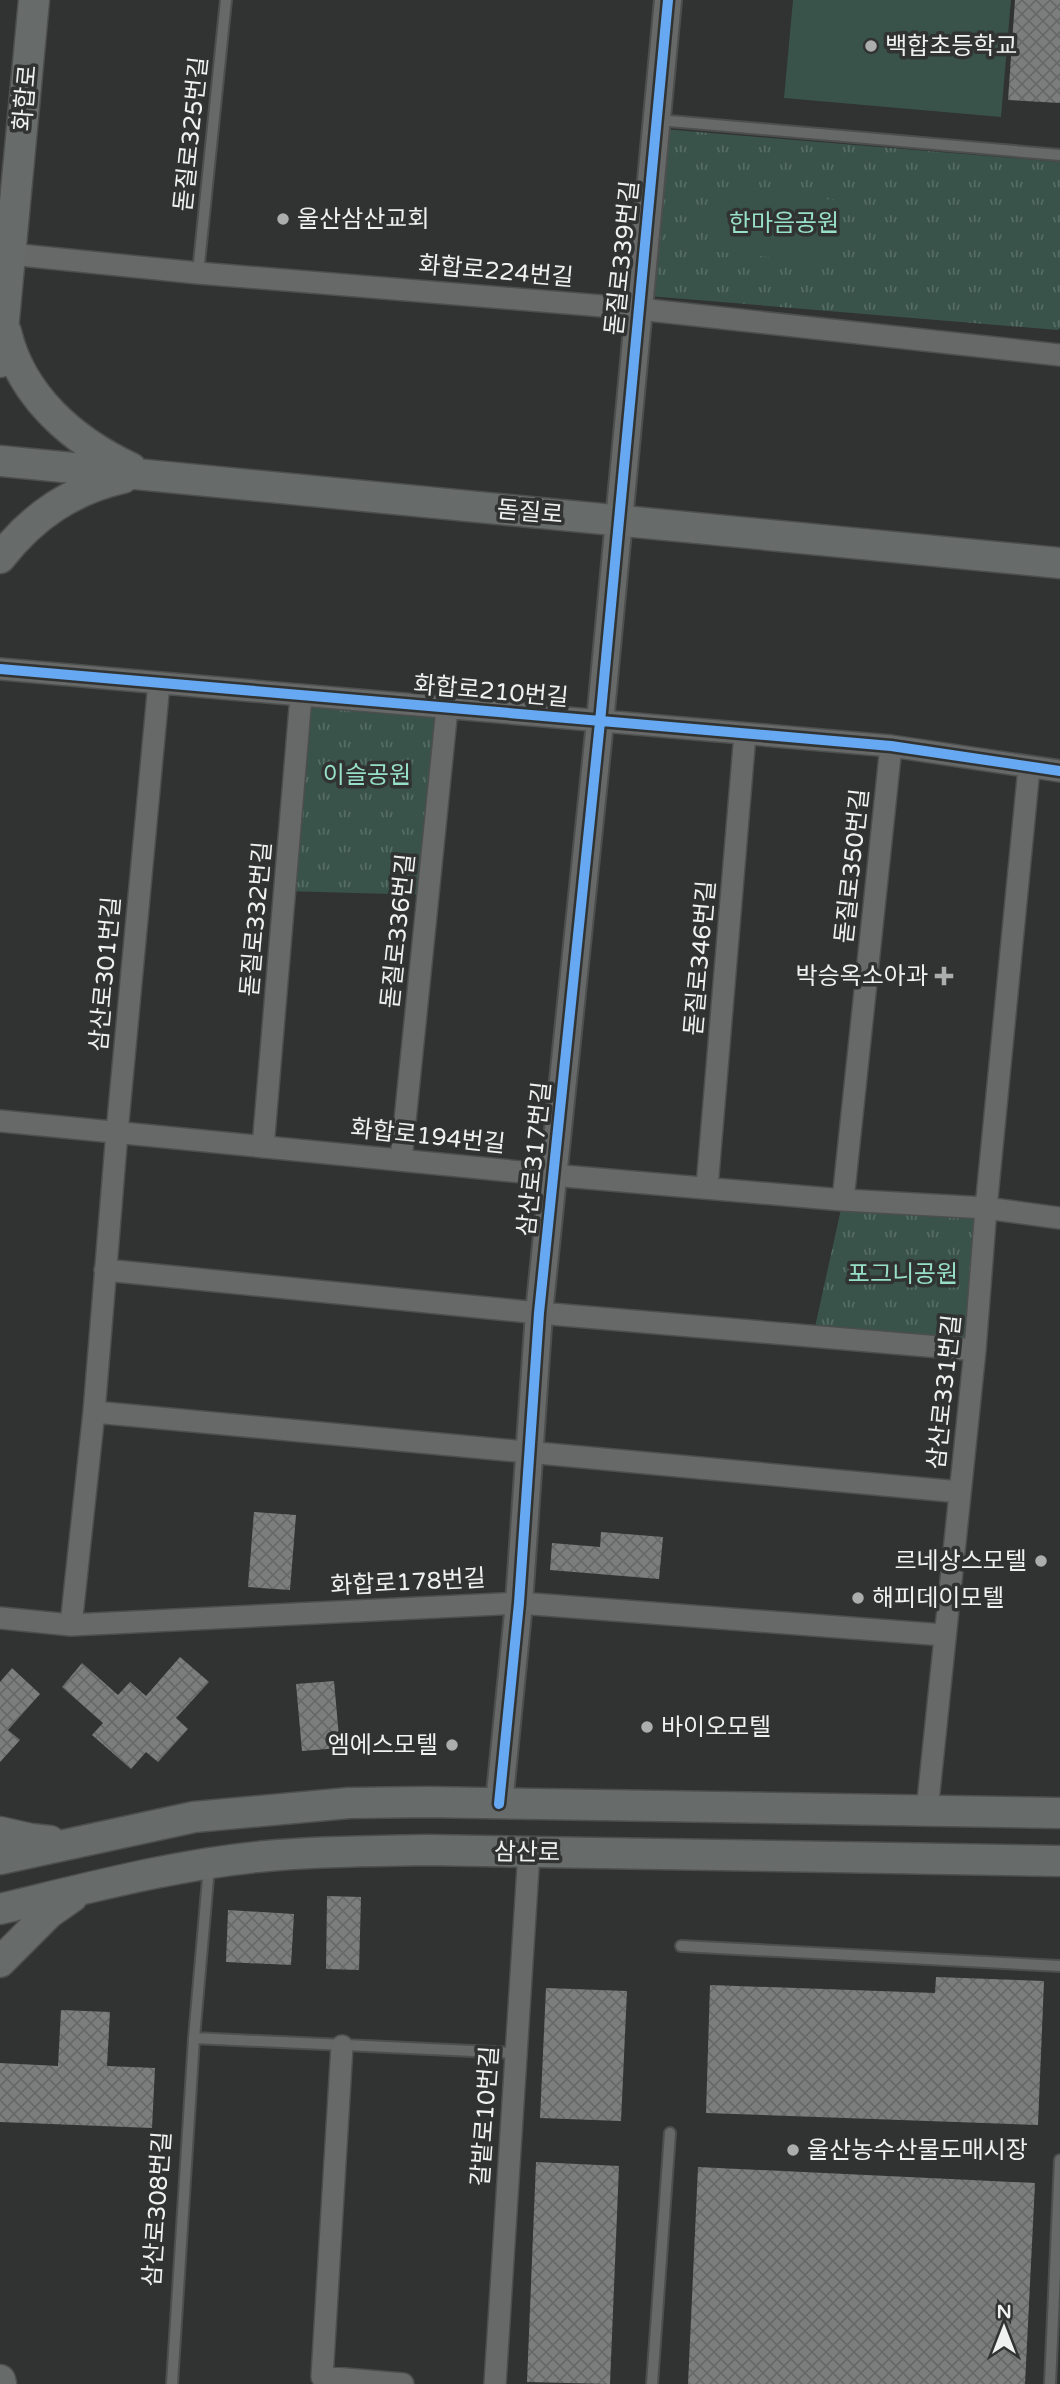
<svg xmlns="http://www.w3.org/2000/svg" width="1060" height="2384" font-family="'Varela Round','Noto Sans KR',sans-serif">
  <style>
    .park { fill: url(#park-tufts) }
    .pitch { fill: #39534a }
    .building { fill: url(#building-cross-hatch) }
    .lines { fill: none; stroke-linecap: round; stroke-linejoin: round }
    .service-casing { stroke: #4d4e4e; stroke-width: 14 }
    .minor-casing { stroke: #4d4e4e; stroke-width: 24 }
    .tertiary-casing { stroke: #4d4e4e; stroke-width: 30 }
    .secondary-casing { stroke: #4d4e4e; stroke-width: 33 }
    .service { stroke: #676868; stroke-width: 10 }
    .minor { stroke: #676868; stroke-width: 21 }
    .tertiary { stroke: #676868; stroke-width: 26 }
    .secondary { stroke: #676c6a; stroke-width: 30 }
    .cycleway-casing { stroke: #303332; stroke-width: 15 }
    .cycleway { stroke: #66a8f1; stroke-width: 10 }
    .poi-dot { fill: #acaeae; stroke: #303332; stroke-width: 2.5 }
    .labels { text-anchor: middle; stroke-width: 7; stroke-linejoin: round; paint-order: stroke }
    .poi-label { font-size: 24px; fill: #eff1f1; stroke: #303332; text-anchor: start }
    .street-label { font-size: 24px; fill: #eff1f1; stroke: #303332 }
    .park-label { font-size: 24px; fill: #97dfc8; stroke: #303332 }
  </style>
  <defs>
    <pattern id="park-tufts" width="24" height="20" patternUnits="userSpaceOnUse" patternTransform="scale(1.75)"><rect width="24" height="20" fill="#39534a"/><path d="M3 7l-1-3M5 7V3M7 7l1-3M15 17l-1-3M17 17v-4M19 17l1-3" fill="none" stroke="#566c65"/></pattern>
    <pattern id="building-cross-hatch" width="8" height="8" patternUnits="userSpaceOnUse" patternTransform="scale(1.75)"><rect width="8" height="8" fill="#7c7e7d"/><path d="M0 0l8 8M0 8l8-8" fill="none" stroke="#676868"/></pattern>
  </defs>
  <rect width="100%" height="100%" fill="#313232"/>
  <path class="park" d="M663 129 1060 162V328L1058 330 649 296Z
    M301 696 447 708 428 895 284 891Z
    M843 1200 986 1208 975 1350 813 1336Z"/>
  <path class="pitch" d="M793 0H1011L1001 117 784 98Z
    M718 188 843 201 837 264 712 251Z"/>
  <path class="building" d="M1015 0H1060V103L1008 100Z
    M254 1512 296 1515 290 1590 248 1587Z
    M601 1532 663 1537 659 1579 550 1570 552 1543 600 1547Z
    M180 1657 209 1682 176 1718 188 1729 158 1762 146 1752 131 1769 92 1735 103 1723 62 1687 82 1663 118 1695 130 1682 146 1696Z
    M12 1668 40 1694 8 1730 20 1740 0 1762V1682Z
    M334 1681 340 1748 302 1751 296 1684Z
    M327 1896 361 1897 359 1970 326 1969Z
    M228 1910 294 1914 291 1965 226 1962Z
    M936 1977 1044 1981 1038 2125 706 2113 710 1985 935 1993Z
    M546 1988 627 1991 621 2121 540 2118Z
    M61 2010 110 2012 107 2066 155 2068 152 2128 0 2122V2063L58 2066Z
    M536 2162 619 2166 610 2384 527 2382Z
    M698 2167 1035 2183 1025 2384H688Z"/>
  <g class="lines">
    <defs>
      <path id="service" d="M658 120 1060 155
        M198 273 226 0
        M681 1946 1060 1966
        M194 2038 515 2053
        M172 2384 194 2038 209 1867
        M652 2384 670 2133
        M1050 2384 1060 2160"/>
      <path id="minor" d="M10 254 198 273 639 309 1060 355
        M0 669 891 746 1060 771
        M0 1121 552 1175 843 1200 986 1208 1060 1218
        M263 1147 301 696
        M401 1160 447 708
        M707 1187 745 734
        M843 1200 891 746
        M105 1270 539 1313 975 1350
        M94 1412 960 1492
        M0 1618 71 1625 519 1603 944 1635
        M71 1625 94 1412 117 1132 159 683
        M927 1811 975 1350 986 1208 1029 768
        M342 2046 322 2377 403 2384
        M495 2384 529 1852"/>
      <path id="tertiary" d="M499 1804 519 1603 539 1313 600 722 668 0"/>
      <path id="secondary" d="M6 332C21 396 73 441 131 468
        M0 362 34 0
        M0 461 1060 563
        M0 558C33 516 71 490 123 478
        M0 1832 31 1839 50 1841
        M0 1859 194 1817 349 1803 427 1802 1060 1813
        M0 1909C88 1888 177 1864 267 1856 320 1851 374 1851 427 1850L1060 1861
        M0 1962 49 1913 72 1897
        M0 2380 1 2384"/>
    </defs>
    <use href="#service" class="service-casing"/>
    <use href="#minor" class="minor-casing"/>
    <use href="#tertiary" class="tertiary-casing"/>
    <use href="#secondary" class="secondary-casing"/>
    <use href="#service" class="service"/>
    <use href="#minor" class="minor"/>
    <use href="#tertiary" class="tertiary"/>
    <use href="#secondary" class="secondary"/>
    <defs>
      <path id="cycleway" d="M0 669 891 746 1060 771
        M499 1804 519 1603 539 1313 600 722 668 0"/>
    </defs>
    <use href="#cycleway" class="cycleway-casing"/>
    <use href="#cycleway" class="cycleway"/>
  </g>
  <g class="poi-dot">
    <circle cx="871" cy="46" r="7"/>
    <circle cx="283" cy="219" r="7"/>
    <path d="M940.5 965.5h7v7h7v7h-7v7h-7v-7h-7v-7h7z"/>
    <circle cx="1041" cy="1561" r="7"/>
    <circle cx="858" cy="1598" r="7"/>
    <circle cx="647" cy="1727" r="7"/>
    <circle cx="452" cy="1745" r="7"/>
    <circle cx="793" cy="2150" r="7"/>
  </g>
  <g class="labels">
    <g class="poi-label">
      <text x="885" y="54">백합초등학교</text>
      <text x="297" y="227">울산삼산교회</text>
      <text x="928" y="984" text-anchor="end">박승옥소아과</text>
      <text x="1027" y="1569" text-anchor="end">르네상스모텔</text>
      <text x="872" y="1606">해피데이모텔</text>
      <text x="661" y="1735">바이오모텔</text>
      <text x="438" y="1753" text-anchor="end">엠에스모텔</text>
      <text x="807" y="2158">울산농수산물도매시장</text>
    </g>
    <g class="street-label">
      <text transform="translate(25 98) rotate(-85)" y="8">화합로</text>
      <text transform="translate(191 134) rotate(-84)" y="8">돋질로325번길</text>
      <text transform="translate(622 258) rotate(-84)" y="8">돋질로339번길</text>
      <text transform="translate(496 271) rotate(5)" y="8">화합로224번길</text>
      <text transform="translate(530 512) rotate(5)" y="8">돋질로</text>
      <text transform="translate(491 691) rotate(5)" y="8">화합로210번길</text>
      <text transform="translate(852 866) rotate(-84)" y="8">돋질로350번길</text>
      <text transform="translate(256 919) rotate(-85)" y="8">돋질로332번길</text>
      <text transform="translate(398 931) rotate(-84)" y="8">돋질로336번길</text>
      <text transform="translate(700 958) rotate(-85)" y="8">돋질로346번길</text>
      <text transform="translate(105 974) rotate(-85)" y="8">삼산로301번길</text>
      <text transform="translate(428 1136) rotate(6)" y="8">화합로194번길</text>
      <text transform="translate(534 1159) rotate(-84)" y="8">삼산로317번길</text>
      <text transform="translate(944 1392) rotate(-84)" y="8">삼산로331번길</text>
      <text transform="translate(408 1582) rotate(-3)" y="8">화합로178번길</text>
      <text transform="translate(527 1852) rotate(1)" y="8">삼산로</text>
      <text transform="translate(485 2116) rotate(-86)" y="8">갈밭로10번길</text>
      <text transform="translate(157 2209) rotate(-86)" y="8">삼산로308번길</text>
    </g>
    <g class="park-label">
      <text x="784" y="231">한마음공원</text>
      <text x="367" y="783">이슬공원</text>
      <text x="903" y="1282">포그니공원</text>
    </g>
  </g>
  <g transform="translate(1004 2328)" stroke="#303332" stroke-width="5" paint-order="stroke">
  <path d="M0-5L12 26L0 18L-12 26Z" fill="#eff1f1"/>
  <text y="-10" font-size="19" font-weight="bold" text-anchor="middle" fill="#eff1f1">N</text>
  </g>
</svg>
